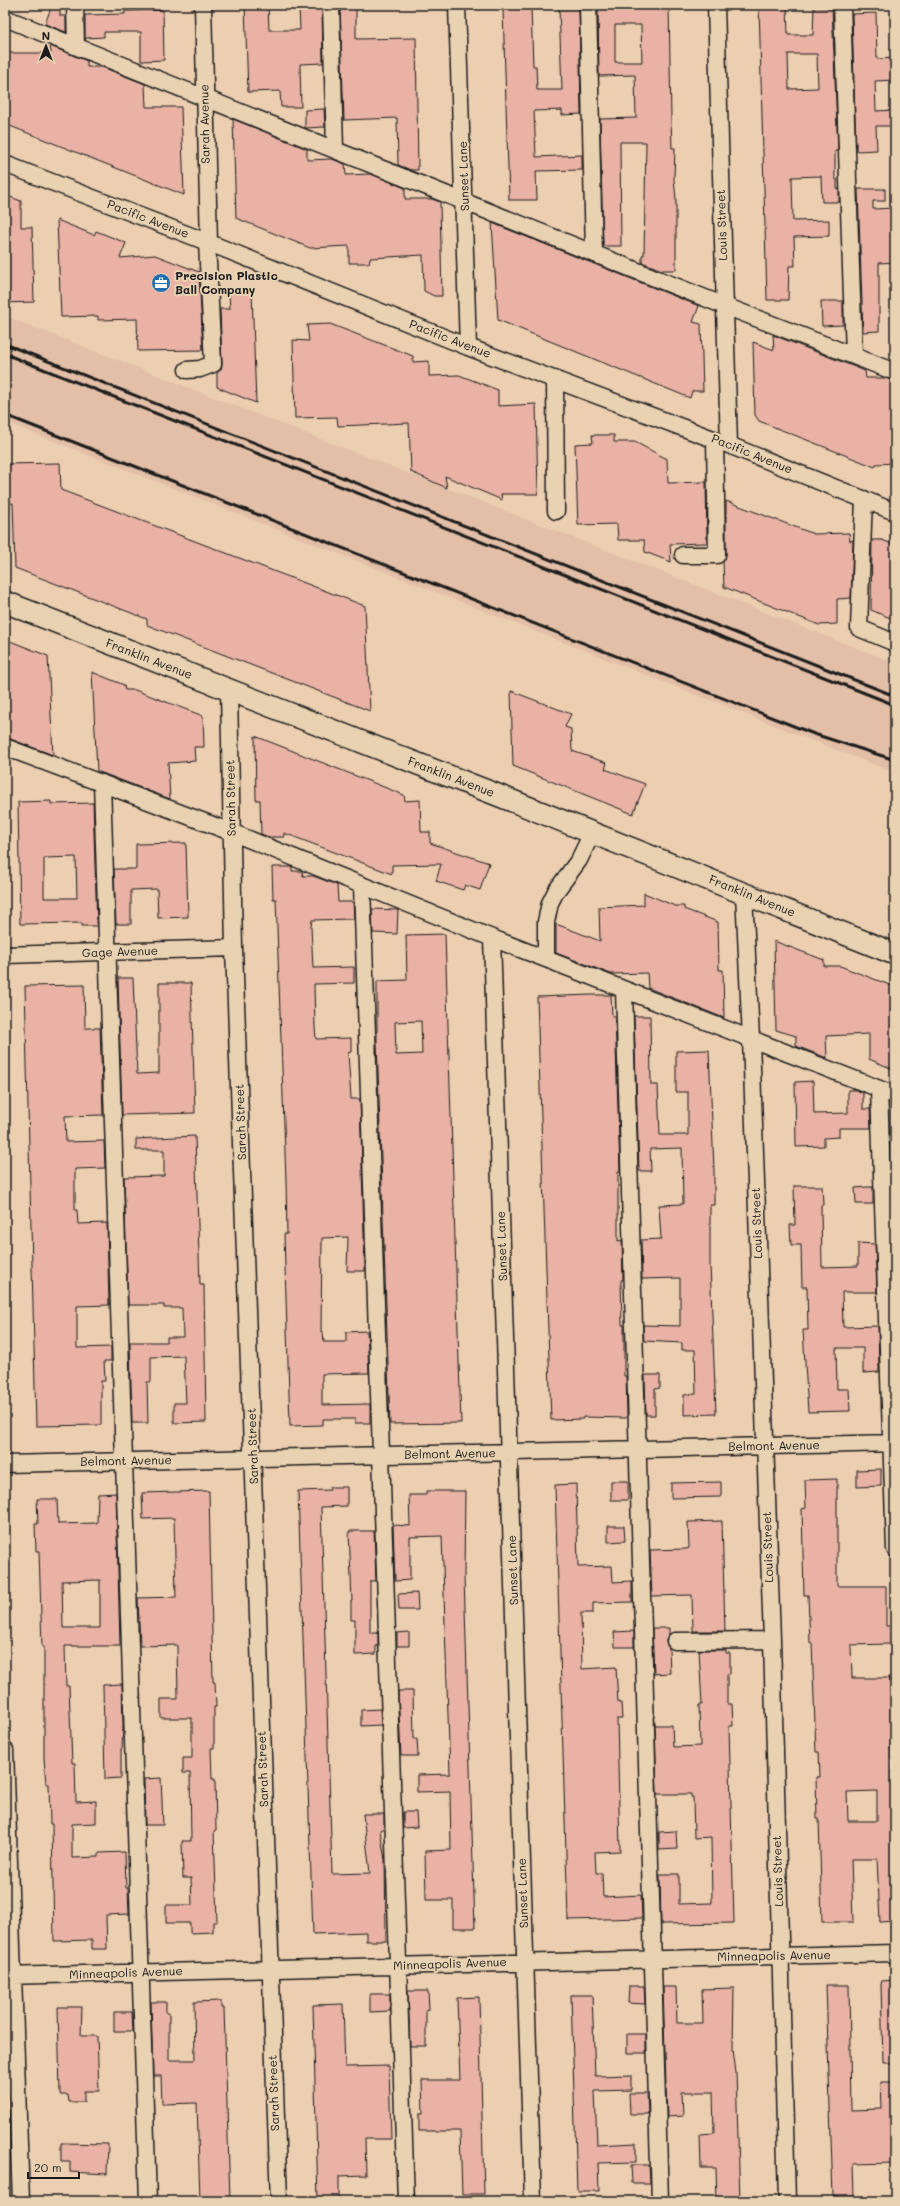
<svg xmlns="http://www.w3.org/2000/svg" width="900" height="2206" font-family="Mali,sans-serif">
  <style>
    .built { fill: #e3bfa7 }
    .building { fill: #e9b2a5; stroke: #1c1c1c; fill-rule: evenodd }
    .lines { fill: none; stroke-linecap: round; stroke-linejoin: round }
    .minor-casing { stroke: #1c1c1c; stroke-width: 19 }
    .major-casing { stroke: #1c1c1c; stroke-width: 24 }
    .minor { stroke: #e9d2b2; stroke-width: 16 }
    .major { stroke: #e9d2b2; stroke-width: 21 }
    .rail { stroke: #1c1c1c; stroke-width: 3 }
    .labels { text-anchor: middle; stroke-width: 4; stroke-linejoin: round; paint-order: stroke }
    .street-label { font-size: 12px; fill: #1c1c1c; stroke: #e9d2b2 }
    .poi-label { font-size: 12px; font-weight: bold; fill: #1c1c1c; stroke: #e9d2b2; text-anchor: start }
  </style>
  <rect width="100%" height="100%" fill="#ecceb1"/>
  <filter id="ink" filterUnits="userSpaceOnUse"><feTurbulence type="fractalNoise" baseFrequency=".025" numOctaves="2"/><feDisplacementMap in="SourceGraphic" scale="8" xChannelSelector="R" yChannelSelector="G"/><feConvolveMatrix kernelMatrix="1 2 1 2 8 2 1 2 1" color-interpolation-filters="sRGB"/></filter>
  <g filter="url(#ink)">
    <path class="built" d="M5 316 895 663V773L5 422Z"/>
    <path class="building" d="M52 5H60V16H66V32L45 24Z
      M245 5H268L269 30H300L299 5H322L323 63 300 64 301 107H281L280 91 248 92Z
      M340 5H356V39L416 38 418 170H411L398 165 397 118 344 120Z
      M598 5H669L671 119 672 148H675L674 179 676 199V270H662L642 262V255H644L646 142H620L621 246H603L600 119 636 118 635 75 599 76ZM615 25H641L642 62H615Z
      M759 5H787L788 35H813L814 7 832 8 838 151H835V179H837V189H839V202H822L821 176 792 177 793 221 829 220V236L794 237 795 266H789L788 300H767ZM788 54H817L818 88 789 89Z
      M531 7 533 66H536L537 90H562L559 8H579L581 114 562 115V110L534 111 536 157 582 155V170L536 171 537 200H509L503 8Z
      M163 10 164 60 141 61V32H104V37L86 38 85 40V15L125 14V11Z
      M876 13 877 59 895 58V80L875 81 876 111 895 110V126H876L877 150 856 151 852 14Z
      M50 46 87 61V67H102L145 84 146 107H181L184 195 5 124V53H51Z
      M324 109 325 127 305 128V110Z
      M233 119 307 149V160L332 159 345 164 346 175 371 174 405 188V199H432L440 202 442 296H434L424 291 423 255 370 258 369 263H349V246L310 248 236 218Z
      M858 189H885V201H873V209L895 208V262L879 263V331L863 332Z
      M5 195 21 201V227H32L34 302 5 303Z
      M57 220 94 235 96 231 126 243 120 258 155 255 199 272 203 350 138 351 137 319 98 320V316L61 317Z
      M492 223 699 306 693 322 701 324 703 391H692L690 398 498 320Z
      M252 292 256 403 217 387V373L221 369 222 364 220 309H230L229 293Z
      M821 301H843V325L822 326Z
      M330 324 413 356V362L429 361V376L459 375 498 390V406L536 404 538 494H501L502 500 445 476 447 488 411 472 409 423 338 426 337 417 295 418 293 340 309 341 307 325Z
      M773 335 865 371 866 378H885L895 381V463L876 464 875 467 759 421 755 415 753 342 774 350Z
      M592 435H614V442H635L667 459 668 483 706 482 707 543 670 544 671 562 645 552 644 540H618L617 524 578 525 575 444 593 443Z
      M60 463 61 490 365 606 370 711 147 625V619L15 568 13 503 5 504V464Z
      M726 501 814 534 849 533 850 541 853 540 851 598 837 599V624L819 625 724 587 723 562 726 555Z
      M872 540H882L895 545V620L871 610Z
      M5 639 48 656 53 755 5 737Z
      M92 672 124 685 125 690H135L203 716 204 747H194L195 761 168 763 170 799 97 771Z
      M511 691 571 714 565 727 571 729 572 751 607 763 605 769 645 784 633 814 513 766Z
      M255 736 404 795 405 801 420 800 421 832H430V843L489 863 480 890 465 885 463 890 436 881 441 864 392 865V874L284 833V837H269L261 834 260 800H256Z
      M51 801V804L93 803 97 926H82V923L20 924 18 802ZM76 857 77 898H44V858Z
      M186 843 188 917 158 918 157 889 131 890V924H116L114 869H136V844Z
      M272 867H292V871H302L303 876H313L337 885 338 902H353L354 919 312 920 311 927 313 968 354 967V983L314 984 315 1027 316 1039 351 1038V1052L348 1053 351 1099H360L365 1271H347L348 1237 322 1238 321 1332H323L324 1342H346V1332L367 1331 369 1373 322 1374V1405L370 1404V1423H355V1419H323V1425L290 1426 284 1234H287L286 1181 276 899H273Z
      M644 893 675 906H684V909L718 922 719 970H723L724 1018 648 988 647 973 611 974 556 953V924L600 941 599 907 644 905Z
      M372 909 398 910 397 934 373 933Z
      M445 934 461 1423 390 1424 377 1040V981L407 980 406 935ZM421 1021 422 1054 396 1055 395 1022Z
      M774 941 824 960V966H840L895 987V1070L869 1059V1034L826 1036 827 1058 796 1046V1036L776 1030Z
      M118 978H133L137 1074 159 1073V983H191L195 1113 122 1115Z
      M84 985 85 1028H100L103 1115 65 1116 66 1142 104 1141 105 1168 75 1169V1210H77L78 1224 107 1223 109 1305 77 1306V1348L111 1347V1361H104L105 1381H101V1425L36 1426 25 986Z
      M591 995H611L612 1016H615L620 1172H618V1241L622 1240 623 1280H621L622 1325H624V1376H626L627 1415 626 1418 583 1417V1419L551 1420 537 997Z
      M634 1016H650L651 1085H658L660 1135H688V1092H676V1051L709 1050 714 1170V1205H710V1264L716 1414 684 1415V1395L696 1394 695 1350H682V1343L644 1341 643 1325 680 1326V1278L642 1279 641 1240 661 1239 659 1205 683 1204 682 1148 650 1149 651 1171H639Z
      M813 1081 814 1114 848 1113V1090H856L863 1093V1109H870L871 1128H839V1137L824 1138V1146L796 1147 795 1082Z
      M195 1136 200 1285H204L206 1422 174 1423V1403H186L184 1356 151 1357V1382H147L148 1423H132L130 1342H167V1337H183L182 1308H164V1305H128L124 1177 164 1176V1150H136V1139Z
      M794 1186H822L823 1205H821L822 1267 858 1266V1243L875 1244 877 1292H842L843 1327 878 1326 879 1372 863 1373V1348H836L837 1389H849L850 1411 808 1412 803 1330H808L807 1287H802L801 1245H791L790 1225H795Z
      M868 1187H873V1204H856L855 1188Z
      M645 1375H660V1388L655 1389V1415H646Z
      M881 1469V1486L857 1487V1470Z
      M837 1479V1586H886V1626H890V1644L851 1645 852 1678H890L892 1799H895V1921L880 1922 877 1859H851L853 1922H822L819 1818H817L816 1777H820L819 1752H816L812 1643H810L808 1595H804L802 1509 806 1508 805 1480ZM877 1791V1821H848L847 1792Z
      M611 1481H628V1500H611Z
      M721 1482V1497L671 1498V1483Z
      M576 1484 578 1567 612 1566 613 1582 632 1581V1602L593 1603V1613H581L582 1669 616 1667 618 1703H621L622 1719H617L620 1851 595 1852 596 1873H602L603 1897 641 1895 642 1918 568 1920 555 1485Z
      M330 1487H347V1506L321 1507 332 1874 370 1873 363 1814H384V1828L380 1830 385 1860 386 1941H366V1932L313 1934 298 1491 330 1490Z
      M209 1491 213 1682H215L216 1707H214V1748H211L212 1779H215L216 1830 214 1831 217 1922H213V1932L190 1933V1923H166V1905H192L191 1878H183L182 1841H191L190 1773H183V1758H192V1718H161V1699H178L177 1645 140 1646 138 1598 176 1597 174 1518 143 1519 142 1493Z
      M426 1491H465L464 1577 475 1928H453V1900H426L425 1851 451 1850 450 1791 417 1792V1775L450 1774 442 1536 410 1537V1580L395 1581 393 1525 410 1526 409 1495H426Z
      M116 1493 120 1646H65L66 1686H69L72 1763H75L76 1802 96 1801V1823L72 1824V1858L99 1857V1853L125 1852 126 1888H128L129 1914 106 1915 107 1949H92V1940L54 1941 52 1824H50L49 1784H46L44 1758V1647H42L39 1551H36L35 1524H38L37 1499H57L58 1524 97 1523 98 1494ZM100 1580V1628H63L62 1581Z
      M722 1521 725 1631H693L692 1595 652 1596 650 1550 686 1549 689 1548 688 1522Z
      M608 1526H624L625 1541 608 1542Z
      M349 1531H374L376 1581H370V1633H378V1646H376V1654L355 1655V1620H351V1601H352Z
      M417 1593 418 1610H399L398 1594Z
      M652 1628H669V1634L666 1641 669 1648 670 1673 654 1674Z
      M634 1631V1647H615L614 1632Z
      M409 1632V1646H397V1633Z
      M699 1650H726V1653H730V1674H727V1704H732L733 1726H729L734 1923 661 1924 660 1874H679V1904L712 1903 711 1837 694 1838 693 1797H691V1794H657L655 1725H672L673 1747 700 1746 699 1705H702Z
      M122 1684 123 1726 122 1749H121V1778L105 1779 103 1685Z
      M398 1691H413L414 1739H417L418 1756H401Z
      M380 1709 381 1725 361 1726V1710Z
      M161 1778 163 1825H145L144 1779Z
      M403 1812H416L417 1827 403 1828Z
      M676 1831 677 1849 659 1850V1832Z
      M895 1980V2063H883L881 1984 882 1981Z
      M826 1985H849L851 2110 882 2109 881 2082H895V2163L853 2164 854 2196 833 2197Z
      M629 1986H644L645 2004 628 2003Z
      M663 1987H676L677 2023H703L702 1989 734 1988 733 2049 736 2073 740 2201H717L716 2168H701L700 2134 714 2133 713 2092H682L683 2116 667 2117Z
      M408 1991H428L429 2010 426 2011V2046H410Z
      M370 1994H390V2011L370 2012Z
      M571 1995H592L595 2076 631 2075V2090L595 2091 597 2145 636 2143V2162L598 2163 599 2191H577Z
      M479 1997 484 2194H462L460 2131H419V2114H423L422 2080H460L457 1998Z
      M221 2001V2008H224L230 2201H200L197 2103 162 2104 161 2076H153L151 2002H166V2013H169V2060H195L194 2002Z
      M343 2004 345 2067 389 2066 391 2139H365L366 2175 339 2176V2201H318L313 2005Z
      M58 2007H82L81 2036H97L99 2091H84V2102H69L68 2095H60Z
      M114 2012H132L133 2031H114Z
      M627 2034H646V2053H627Z
      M629 2093H647L648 2114H630Z
      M61 2143 108 2144 107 2174 70 2172V2162H61Z
      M631 2165H649L650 2183H632Z"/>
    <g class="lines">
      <defs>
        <path id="minor" d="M75 5 76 46
          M203 5 209 243
          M331 5 335 149
          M457 5 468 347
          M588 5 594 253
          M716 5 729 445
          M842 5 854 355
          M5 18 725 306 895 372
          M5 164 207 242 468 347 729 445 895 512
          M187 370 200 369 213 364 207 242
          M555 379 556 511
          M864 499 859 628 895 643
          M683 555H717L715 439
          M229 690 234 948 279 2201
          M5 747 231 832 492 938 895 1095
          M102 783 148 2201
          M362 885 406 2201
          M744 893 751 1039 772 1640 787 2201
          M492 938 533 2201
          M5 955 234 948
          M546 959V922L550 903 556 891 579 860 592 833
          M624 990 660 2201
          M879 1089 895 1549
          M5 1464 895 1443
          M675 1641 772 1640
          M5 1750 21 2201
          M5 1976 895 1953"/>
        <path id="major" d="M5 602 505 798 895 954"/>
      </defs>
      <use href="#minor" class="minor-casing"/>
      <use href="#major" class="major-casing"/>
      <use href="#minor" class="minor"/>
      <use href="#major" class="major"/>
      <path class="rail" d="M5 344 895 696
        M5 354 895 705
        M5 415 814 734 895 760"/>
    </g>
  </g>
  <defs>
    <symbol id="office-disc" viewBox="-11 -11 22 22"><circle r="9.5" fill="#1f6fb2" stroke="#e9d2b2"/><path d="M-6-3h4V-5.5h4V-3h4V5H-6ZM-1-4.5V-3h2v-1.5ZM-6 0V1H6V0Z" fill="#fff"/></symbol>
  </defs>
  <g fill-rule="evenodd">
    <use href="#office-disc" x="150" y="272" width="22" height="22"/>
  </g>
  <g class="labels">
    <g class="street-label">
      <text transform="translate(205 124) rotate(-91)" y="4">Sarah Avenue</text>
      <text transform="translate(464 176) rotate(-92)" y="4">Sunset Lane</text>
      <text transform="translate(148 219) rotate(21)" y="4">Pacific Avenue</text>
      <text transform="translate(722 225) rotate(-92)" y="4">Louis Street</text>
      <text transform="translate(450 339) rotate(21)" y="4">Pacific Avenue</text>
      <text transform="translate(752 454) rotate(22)" y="4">Pacific Avenue</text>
      <text transform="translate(149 659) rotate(21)" y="4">Franklin Avenue</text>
      <text transform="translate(451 777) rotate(21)" y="4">Franklin Avenue</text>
      <text transform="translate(231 798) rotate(-91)" y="4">Sarah Street</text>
      <text transform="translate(752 896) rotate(22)" y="4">Franklin Avenue</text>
      <text transform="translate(120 952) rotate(-2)" y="4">Gage Avenue</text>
      <text transform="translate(241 1122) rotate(-92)" y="4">Sarah Street</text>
      <text transform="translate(757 1223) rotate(-92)" y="4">Louis Street</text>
      <text transform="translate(502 1246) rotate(-92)" y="4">Sunset Lane</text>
      <text transform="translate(253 1446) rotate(-92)" y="4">Sarah Street</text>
      <text transform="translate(774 1446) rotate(-1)" y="4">Belmont Avenue</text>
      <text transform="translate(450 1454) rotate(-1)" y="4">Belmont Avenue</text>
      <text transform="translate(126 1461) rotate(-1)" y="4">Belmont Avenue</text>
      <text transform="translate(768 1547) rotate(-92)" y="4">Louis Street</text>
      <text transform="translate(513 1570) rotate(-92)" y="4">Sunset Lane</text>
      <text transform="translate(263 1769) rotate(-92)" y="4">Sarah Street</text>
      <text transform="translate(778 1871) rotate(-92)" y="4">Louis Street</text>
      <text transform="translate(523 1893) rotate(-92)" y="4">Sunset Lane</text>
      <text transform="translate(774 1956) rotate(-1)" y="4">Minneapolis Avenue</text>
      <text transform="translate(450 1964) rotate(-2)" y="4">Minneapolis Avenue</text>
      <text transform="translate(126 1973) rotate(-2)" y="4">Minneapolis Avenue</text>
      <text transform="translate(274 2093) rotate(-92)" y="4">Sarah Street</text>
    </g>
    <g class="poi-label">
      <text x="175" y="280">Precision Plastic<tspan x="175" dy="14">Ball Company</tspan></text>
    </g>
  </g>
  <rect width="900" height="2206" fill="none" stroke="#e9d2b2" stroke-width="20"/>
  <rect x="10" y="10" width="880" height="2186" fill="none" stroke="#1c1c1c" stroke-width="1.5" filter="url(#ink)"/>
  <g transform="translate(46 46)" stroke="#e9d2b2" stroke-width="3" paint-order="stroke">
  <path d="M0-3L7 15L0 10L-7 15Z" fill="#1c1c1c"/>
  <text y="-6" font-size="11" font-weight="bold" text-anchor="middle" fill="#1c1c1c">N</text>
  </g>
  <path d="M28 2172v6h51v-6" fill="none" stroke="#1c1c1c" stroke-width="2"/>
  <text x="34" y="2172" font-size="12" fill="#1c1c1c" stroke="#e9d2b2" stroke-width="3" paint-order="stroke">20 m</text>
</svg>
